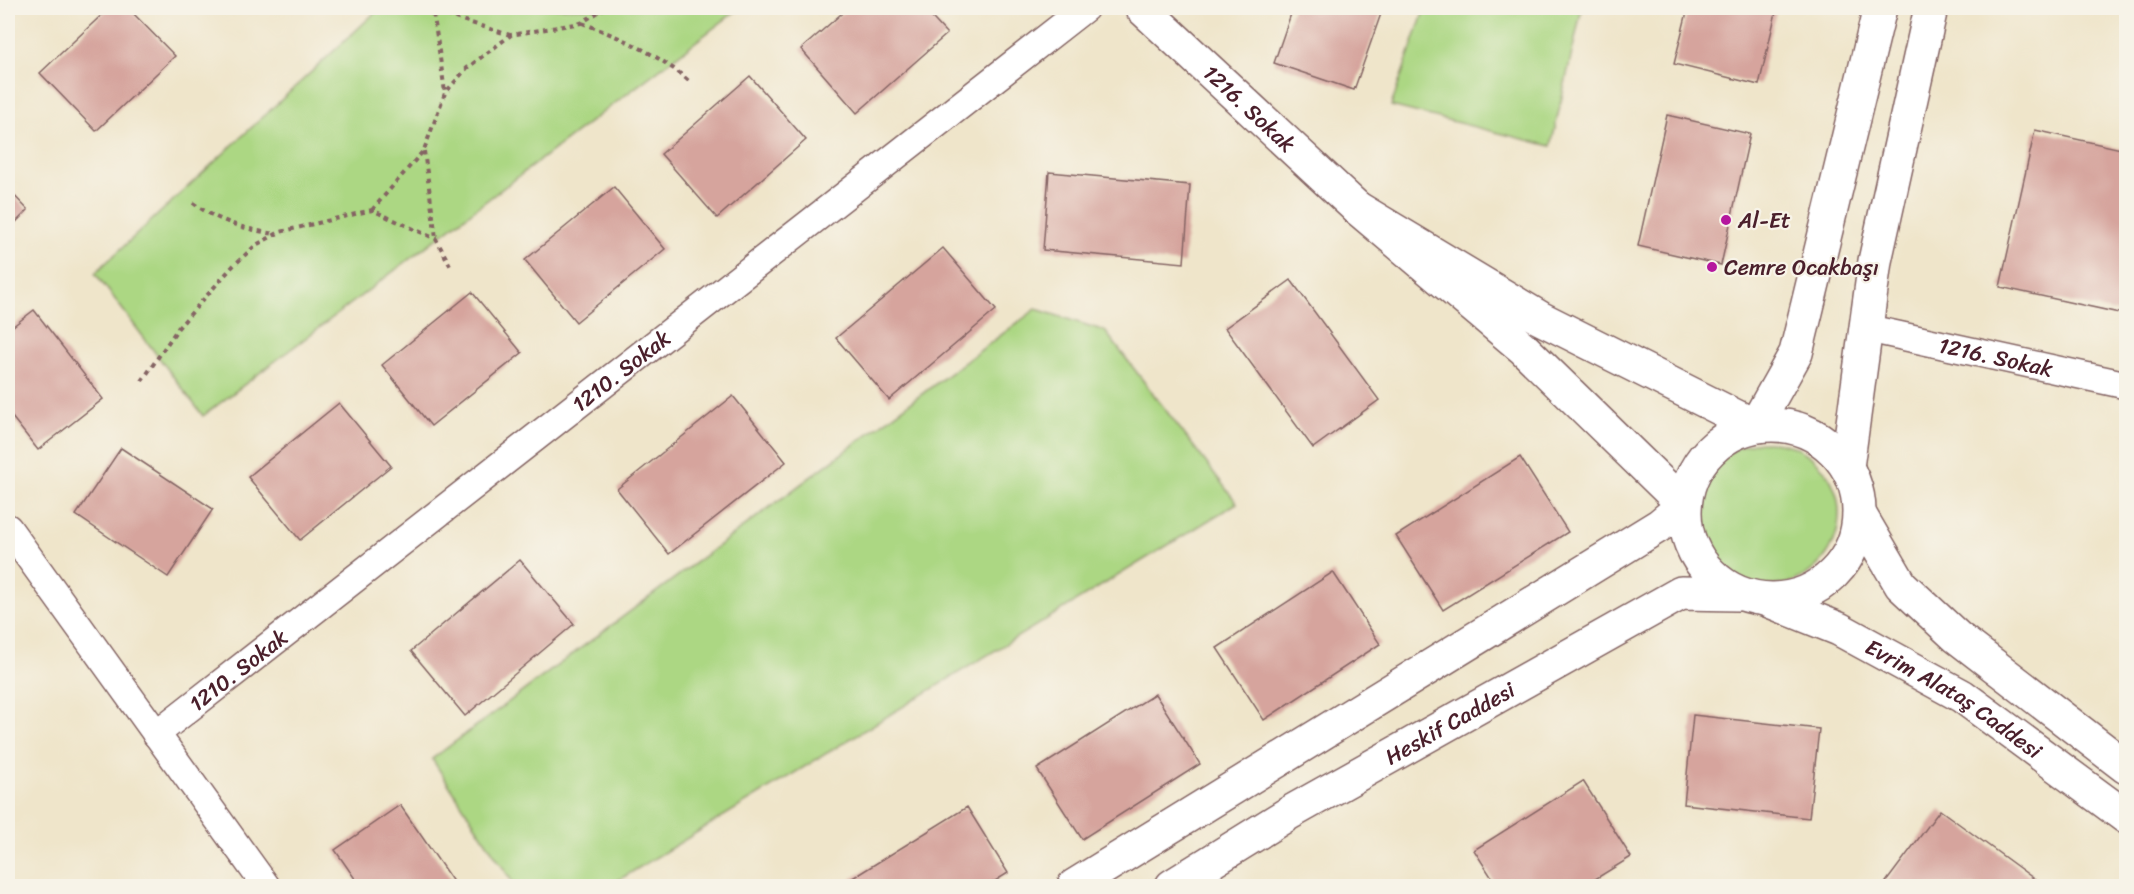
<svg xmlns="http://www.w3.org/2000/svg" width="2134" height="894" font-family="Sriracha,sans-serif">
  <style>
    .green { fill: #acd783; stroke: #7b7b57; stroke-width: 1.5 }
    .building { fill: #d6a49d }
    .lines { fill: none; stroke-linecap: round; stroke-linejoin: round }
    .street-casing { stroke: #846463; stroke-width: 30 }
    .secondary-casing { stroke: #846463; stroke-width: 36 }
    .path { stroke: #846463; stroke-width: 4; stroke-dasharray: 4.5 4.5; stroke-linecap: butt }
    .street { stroke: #fff; stroke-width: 27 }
    .secondary { stroke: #fff; stroke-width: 33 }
    .poi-dot { fill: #b5179e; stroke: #f7f3e8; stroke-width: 2 }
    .labels { text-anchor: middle; stroke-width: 4.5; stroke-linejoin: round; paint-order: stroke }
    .street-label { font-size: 22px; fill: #4a1f2b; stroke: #f7f3e8 }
    .poi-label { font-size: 22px; fill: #4a1f2b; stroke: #f7f3e8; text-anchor: start }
  </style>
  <rect width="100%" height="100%" fill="#f7f3e8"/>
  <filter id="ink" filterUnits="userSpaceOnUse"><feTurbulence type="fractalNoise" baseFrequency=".0167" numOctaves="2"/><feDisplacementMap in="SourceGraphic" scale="12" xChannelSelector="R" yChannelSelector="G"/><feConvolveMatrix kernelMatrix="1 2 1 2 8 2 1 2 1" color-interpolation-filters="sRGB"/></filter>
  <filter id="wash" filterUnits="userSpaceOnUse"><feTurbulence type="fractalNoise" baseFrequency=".008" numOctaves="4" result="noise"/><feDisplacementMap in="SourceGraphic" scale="24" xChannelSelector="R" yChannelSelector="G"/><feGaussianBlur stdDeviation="1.35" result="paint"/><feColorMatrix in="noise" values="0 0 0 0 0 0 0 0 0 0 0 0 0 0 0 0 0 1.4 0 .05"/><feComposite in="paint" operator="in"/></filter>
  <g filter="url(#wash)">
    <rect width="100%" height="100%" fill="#efe5ca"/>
    <path class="green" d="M380 8H740L203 416 95 273Z
      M1425 8H1582L1551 146 1391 106Z
      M1036 309 1105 331 1237 503 609 886H515L432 759Z
      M1695 514a72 72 0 1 1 144 0a72 72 0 1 1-144 0Z"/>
    <g id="blocks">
      <path class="building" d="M109 8H128L175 56 96 131 40 73Z
        M848 8H923L947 34 857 113 801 49Z
        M1293 8H1383L1354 90 1274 63Z
        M1688 8H1777L1759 85 1674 64Z
        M750 76 806 140 717 218 661 154Z
        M1667 115 1750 134 1721 265 1638 246Z
        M2035 130 2126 150V304L2124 314 2000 287Z
        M1049 172 1190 185 1184 263 1043 250Z
        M614 187 665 249 576 322 525 260Z
        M8 189 28 210 8 230Z
        M943 248 996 310 889 400 836 338Z
        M1291 280 1379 400 1313 448 1225 328Z
        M472 292 522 353 431 426 382 365Z
        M34 310 103 399 38 450 8 412V330Z
        M733 396 786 462 669 554 617 489Z
        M339 403 391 466 300 540 248 477Z
        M121 448 213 509 168 577 76 515Z
        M1520 457 1568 532 1443 610 1396 536Z
        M520 560 574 624 465 716 411 651Z
        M1333 572 1380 644 1264 720 1217 648Z
        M1155 694 1200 764 1082 839 1037 769Z
        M1693 715 1819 729 1809 818 1684 804Z
        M1583 781 1631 857 1584 886H1497L1474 850Z
        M400 805 456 886H360L335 850Z
        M967 807 1008 873 987 886H856L851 879Z
        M1940 810 2044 886H1893L1886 882Z"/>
    </g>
  </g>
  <g filter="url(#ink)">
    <use href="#blocks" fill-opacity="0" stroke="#846463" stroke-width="1.5"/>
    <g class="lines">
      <defs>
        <g id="street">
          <path id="s1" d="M1865 328 2126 385"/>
          <path d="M8 528 266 886"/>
          <path id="s2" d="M156 734 1085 8"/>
        </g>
        <g id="secondary">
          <path id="s3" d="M1142 8 1357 208"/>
          <circle cx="1772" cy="512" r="87"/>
          <path d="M1847 467 1875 261 1931 8"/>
          <path d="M1860 515 1901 585 1957 637 2126 767"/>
          <path id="s4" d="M1767 600 1839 629 1962 696 2126 817"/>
          <path d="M1074 886 1660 525 1684 505 1524 349 1357 208 1540 318 1755 426 1796 353 1880 8"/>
          <path id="s5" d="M1172 886 1291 812 1681 593 1738 594"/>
        </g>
      </defs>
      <use href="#street" class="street-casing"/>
      <use href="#secondary" class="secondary-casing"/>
      <path class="path" d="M426 8 434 17 445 92
        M429 10 510 35
        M582 23C622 38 659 54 691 83
        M424 151 436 238
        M193 203C219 222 244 229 275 234
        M372 210 424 150 445 93 467 68 511 35 581 23 605 8
        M142 381 178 328 233 266 256 245 280 232 372 210 436 239 451 267"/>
      <use href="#street" class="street"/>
      <use href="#secondary" class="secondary"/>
    </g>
  </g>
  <g class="poi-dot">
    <circle cx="1726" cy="220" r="6"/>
    <circle cx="1712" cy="267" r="6"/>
  </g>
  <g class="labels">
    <g class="street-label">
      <text dy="8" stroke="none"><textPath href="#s3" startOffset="147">1216. Sokak</textPath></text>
      <text dy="8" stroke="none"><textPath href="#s1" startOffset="134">1216. Sokak</textPath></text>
      <text dy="8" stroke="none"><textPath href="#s2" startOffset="590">1210. Sokak</textPath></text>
      <text dy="8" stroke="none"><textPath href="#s2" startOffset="104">1210. Sokak</textPath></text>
      <text dy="8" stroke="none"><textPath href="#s4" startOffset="212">Evrim Alataş Caddesi</textPath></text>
      <text dy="8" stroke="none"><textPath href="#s5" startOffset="322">Heskif Caddesi</textPath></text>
    </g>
    <g class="poi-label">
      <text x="1738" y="228">Al-Et</text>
      <text x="1724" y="275">Cemre Ocakbaşı</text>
    </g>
  </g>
  <rect width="2134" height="894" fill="none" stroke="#f7f3e8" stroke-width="30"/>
</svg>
